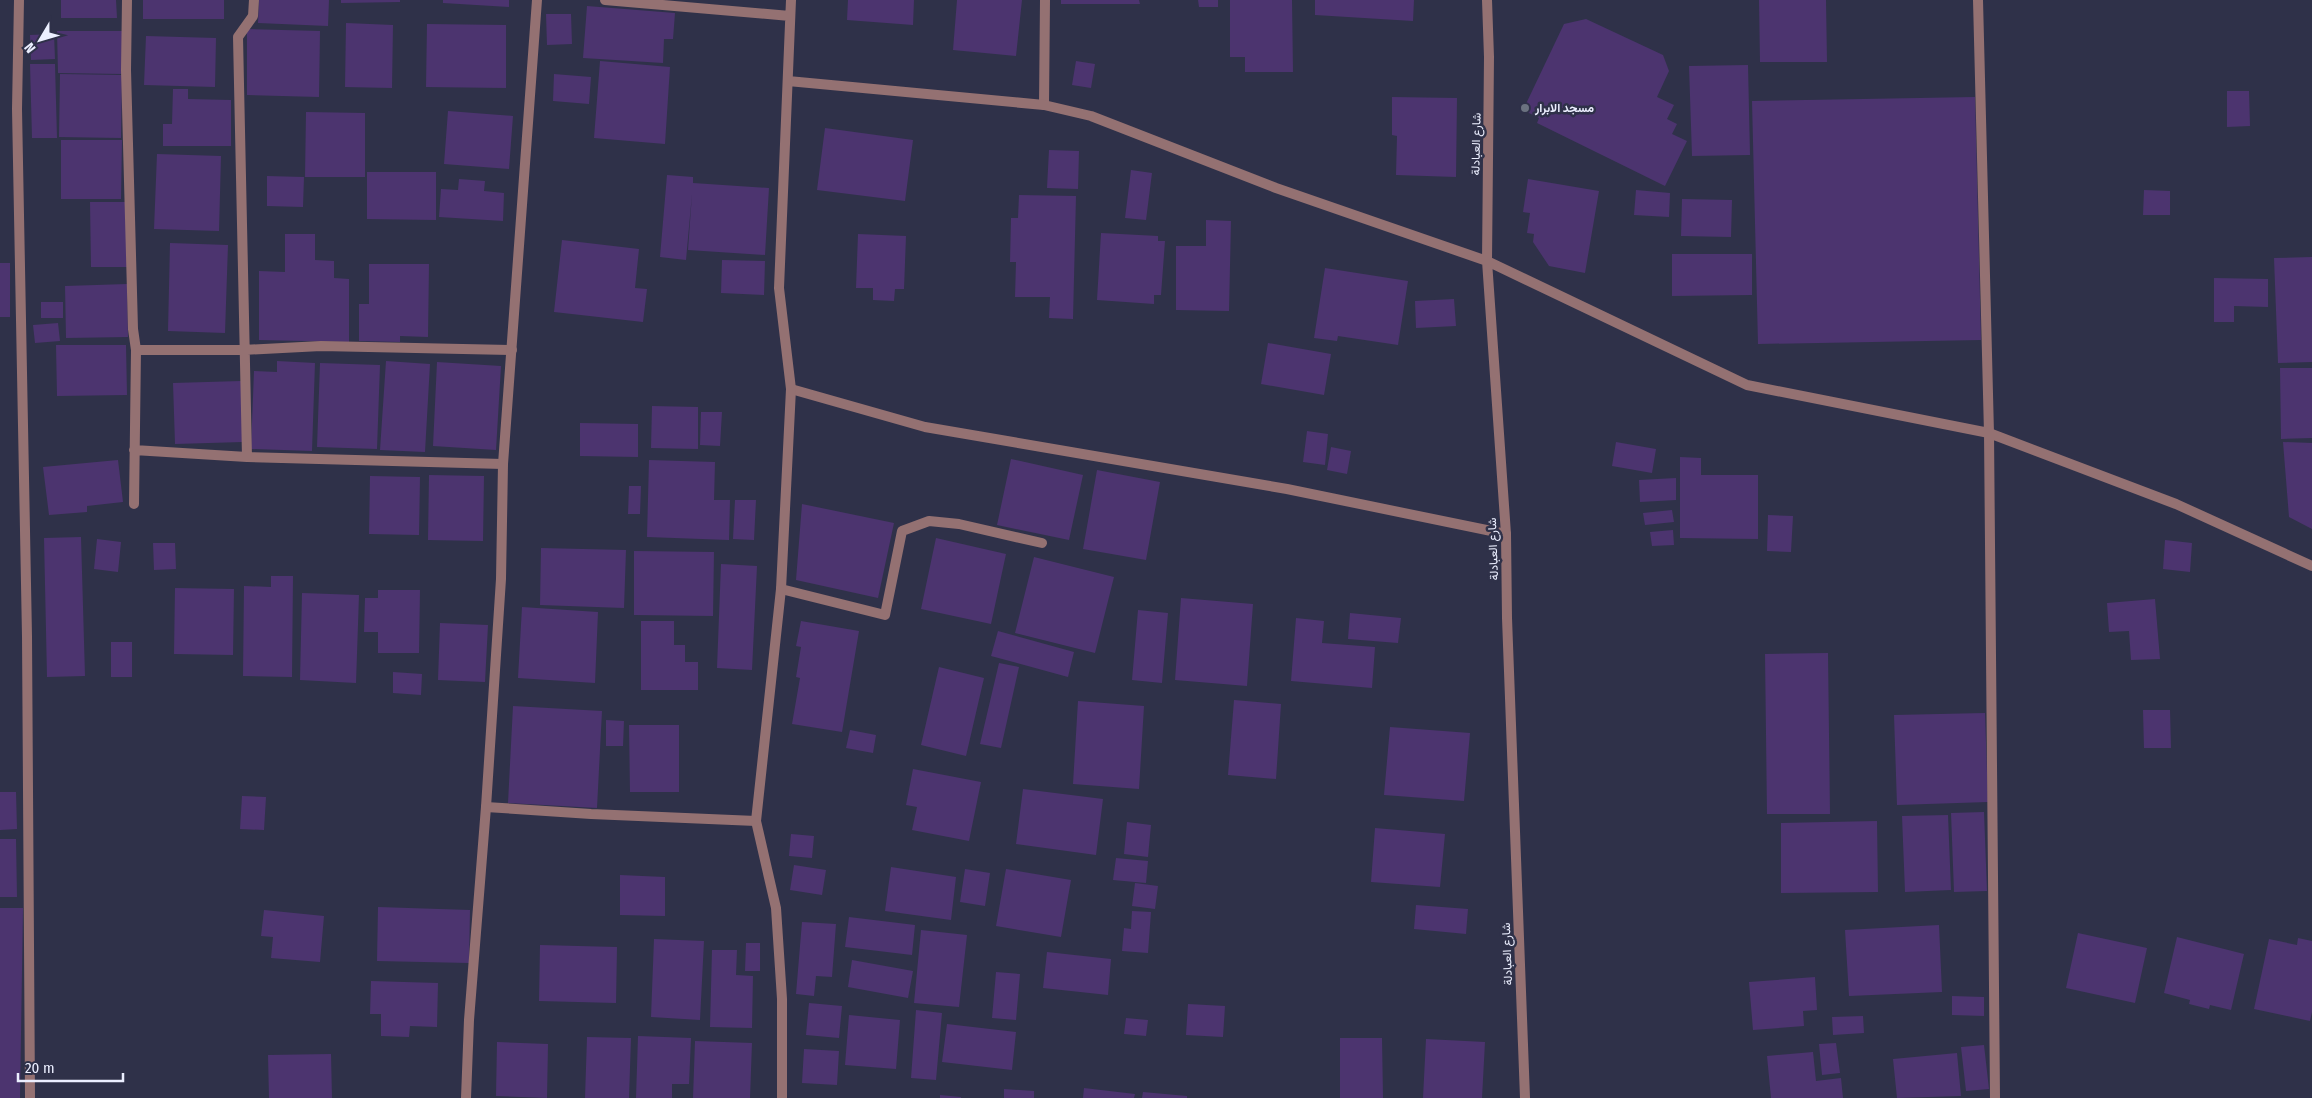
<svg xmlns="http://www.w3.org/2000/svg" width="2312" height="1098" font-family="'Fira Sans Condensed',Vazirmatn,sans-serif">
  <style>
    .building { fill: #4c346f }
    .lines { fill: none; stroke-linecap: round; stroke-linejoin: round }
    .service { stroke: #947172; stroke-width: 10 }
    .minor { stroke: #947172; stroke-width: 10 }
    .worship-dot { fill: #6b7280; stroke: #2f3149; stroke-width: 2 }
    .labels { text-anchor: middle; stroke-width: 5; stroke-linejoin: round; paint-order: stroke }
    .poi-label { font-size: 12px; font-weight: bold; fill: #ecefff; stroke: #2f3149; text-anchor: start }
    .street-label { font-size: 12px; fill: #ecefff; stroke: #2f3149 }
  </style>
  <rect width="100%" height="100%" fill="#2f3149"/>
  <path class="building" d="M61 0H116L117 18H61Z
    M143 0H224V19H143Z
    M259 0H329L328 26 258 23Z
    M341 0H400V2L341 3Z
    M443 0H509V7L443 3Z
    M848 0H914L913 25 847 20Z
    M957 0H1022L1016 56 953 50Z
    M1061 0H1139L1140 4H1061Z
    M1198 0H1218V7H1199Z
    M1230 0H1292L1293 72H1245V57H1230Z
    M1315 0H1414L1413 21 1315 15Z
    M1759 0H1826L1827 62H1760Z
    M587 6 675 13 673 39H664L663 63 583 58Z
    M546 14H571L572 44 547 45Z
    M1586 19 1663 55 1669 71 1657 97 1674 105 1667 119 1677 124 1672 134 1687 141 1665 186 1537 123 1539 118 1523 110 1564 24Z
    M346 23 393 25 392 88 345 87Z
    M427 24 506 25V88L426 87Z
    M247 29 320 31 319 97 247 95Z
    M57 31H122V74L58 73Z
    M54 34 55 59 31 60 30 35Z
    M146 36 216 38 215 87 144 85Z
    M600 61 670 67 665 144 594 138Z
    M1076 61 1095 64 1091 88 1072 85Z
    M30 64H55L57 138H32Z
    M1748 65 1750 155 1692 156 1689 66Z
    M60 74 122 75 121 138 59 137Z
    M554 74 591 77 589 104 553 101Z
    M173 89H188V99L231 100V146H163V124H172Z
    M2227 91H2249L2250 126 2227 127Z
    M1392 97 1457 98 1456 177 1396 175 1397 136 1392 135Z
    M1975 97 1981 340 1758 344 1752 101Z
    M448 111 513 116 509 169 444 164Z
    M306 112 365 113V177H305Z
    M825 128 913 140 905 201 817 190Z
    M61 140H122L121 199H61Z
    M1049 150 1079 151 1078 189 1047 188Z
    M157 154 221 156 219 231 154 229Z
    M1131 170 1152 173 1146 220 1125 218Z
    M367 172H436V220L367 219Z
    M667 175 693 177V183L769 188 765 255 688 250 692 194 686 260 660 257Z
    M267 176 304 177 303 207 267 206Z
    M459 179 485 181 484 191 504 193 503 221 439 217 441 189 458 190Z
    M1528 179 1599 191 1585 273 1549 266 1533 242 1534 234 1527 233 1530 213 1523 212Z
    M1636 190 1670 193 1669 217 1634 215Z
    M2144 190 2170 191V215H2143Z
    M1019 195 1076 196 1073 319 1049 318 1050 297H1015L1016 262H1010L1011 218H1018Z
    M1682 199 1732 200 1731 237 1681 236Z
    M90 202H129L130 267H91Z
    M1206 220 1231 221 1229 311 1176 310V246H1206Z
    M1101 233 1158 236V241H1165L1161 295H1154V304L1097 300Z
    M285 234H315V260L334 261V278L349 279V342L259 340V271L285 272Z
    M858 234 906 236 904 289H895L894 301 873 300V288H856Z
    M562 240 639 249 635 288 647 289 643 322 554 312Z
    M170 243 228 245 225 333 168 331Z
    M1672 254H1752V295L1672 296Z
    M2312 257V362L2278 363 2274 258Z
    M722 260 765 261 764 295 721 293Z
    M0 263H10V317H0Z
    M369 264H429L428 337 400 336V342L359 341V304H369Z
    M1325 268 1408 281 1398 345 1338 336 1337 341 1314 338Z
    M2214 278 2268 279V307L2234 306V322H2214Z
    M127 284 128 337 66 338 65 286Z
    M1454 299 1456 326 1416 328 1415 301Z
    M41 302H63V318H41Z
    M58 323 60 341 35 343 33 325Z
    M1268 343 1331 354 1324 395 1261 384Z
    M56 345H126L127 395 57 396Z
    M277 361 315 363 312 451 251 449 254 371 277 372Z
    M386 361 430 364 425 452 380 450Z
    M437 362 501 366 496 450 433 446Z
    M320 363 380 365 377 449 317 447Z
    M2280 368H2312V438L2281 439Z
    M241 381 243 442 175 444 173 383Z
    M652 406 698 407V449L651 448Z
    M701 412H722L720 446 700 445Z
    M580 423 638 424V457L580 456Z
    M1307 431 1328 434 1325 465 1303 462Z
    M1616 442 1656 449 1652 473 1612 466Z
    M2283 442 2312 443V529L2289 517Z
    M1331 447 1351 451 1347 474 1327 470Z
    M1680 457 1701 458V475H1758V539L1680 538Z
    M1011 459 1083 475 1069 540 997 525Z
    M118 460 123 502 87 506V512L49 515 43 467Z
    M649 460 715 462 714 500H730L729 540 647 537Z
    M1097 470 1160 482 1146 560 1083 549Z
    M429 475 484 476 483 541 428 540Z
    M370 476 420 477 419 535 369 534Z
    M1676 478V500L1640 502 1639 480Z
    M629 486H641L640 514H628Z
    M735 500H756L754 540 733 539Z
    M802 504 894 523 878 598 796 580Z
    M1672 510 1674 522 1645 525 1643 513Z
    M1768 515 1793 516 1791 552 1767 551Z
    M1673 530 1674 545 1652 546 1650 532Z
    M81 537 85 676 47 677 44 538Z
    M936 538 1006 554 991 624 921 609Z
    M97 539 121 542 118 572 94 569Z
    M2165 540 2192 543 2190 572 2163 569Z
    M153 543H175L176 569 154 570Z
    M541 548 626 550 624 608 540 605Z
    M634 551 714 552 713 616 634 615Z
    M1034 557 1114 577 1095 653 1015 633Z
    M721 564 757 566 752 670 717 668Z
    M271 576H293L292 677 243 676 244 586 271 587Z
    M175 588 234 589 233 655 174 654Z
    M378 590H420L419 653H378V632H364L365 598H378Z
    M302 593 359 595 356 683 300 680Z
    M1181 598 1253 604 1247 686 1175 680Z
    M2155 599 2160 659 2131 660 2129 631 2109 632 2107 603Z
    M522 607 598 612 595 683 518 678Z
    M1138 610 1168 613 1162 683 1132 680Z
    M1350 613 1401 618 1398 643 1348 639Z
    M1296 618 1324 621 1322 643 1375 647 1372 688 1291 681Z
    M641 621H674V645H685V662H698V690H641Z
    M801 621 859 631 842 732 792 724 800 678 796 677 801 647 796 646Z
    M440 623 488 625 485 682 438 680Z
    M998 631 1074 652 1068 677 991 656Z
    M111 642H132V677H111Z
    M1828 653 1830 814H1767L1765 654Z
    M999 663 1019 667 1001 748 980 744Z
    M939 667 984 678 966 756 921 745Z
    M393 672 422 674 421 695 393 693Z
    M1234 700 1281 704 1276 779 1228 775Z
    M1078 701 1144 706 1139 789 1073 784Z
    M513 706 602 711 597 808 508 803Z
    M2143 710H2170L2171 748H2144Z
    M1985 713 1988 802 1897 805 1894 715Z
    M606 720 624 721 623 746H606Z
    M629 725H679V792H630Z
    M1390 727 1470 733 1464 801 1384 795Z
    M850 730 876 735 873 753 846 748Z
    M913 769 981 782 969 841 912 830 917 807 906 805Z
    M1023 789 1103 799 1096 855 1016 844Z
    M0 792H16L17 829 0 830Z
    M242 796 266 797 264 830 240 829Z
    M1984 812 1987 891 1954 892 1951 813Z
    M1948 815 1951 890 1905 892 1902 816Z
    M1877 821 1878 892 1781 893V823Z
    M1127 822 1151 825 1148 857 1124 854Z
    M1375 828 1445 834 1440 887 1371 882Z
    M791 834 814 836 812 858 789 856Z
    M0 839H16L17 897H0Z
    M1116 858 1148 861 1146 883 1113 880Z
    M794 865 826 870 822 895 790 890Z
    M891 867 956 877 951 920 885 911Z
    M965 869 990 873 985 906 960 902Z
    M1006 869 1071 880 1061 937 996 926Z
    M620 875 665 877V916L620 915Z
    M1135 883 1158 886 1155 909 1132 906Z
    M1416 905 1468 909 1466 934 1414 929Z
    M378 907 470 910 469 963 377 961Z
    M0 908H23L20 1098H0Z
    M264 910 324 916 320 962 271 958 273 937 261 936Z
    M1132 911 1151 912 1148 953 1122 951 1124 928 1131 929Z
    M849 917 915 925 912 955 845 947Z
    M802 922 836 924 832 977 816 976 814 996 796 994Z
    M1939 925 1942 992 1849 996 1845 930Z
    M921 930 967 935 959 1007 914 1003Z
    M2078 933 2147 948 2135 1003 2066 988Z
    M2177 937 2244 954 2231 1010 2210 1005 2209 1009 2189 1004 2190 1000 2164 993Z
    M2298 938 2312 941V1012L2310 1021 2254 1009 2269 939 2297 945Z
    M654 939 704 941 700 1020 651 1017Z
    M746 943H760V971H745Z
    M540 945 617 947 616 1003 539 1001Z
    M712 950H737L736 975 753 976 752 1028 710 1027Z
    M1047 952 1111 959 1108 995 1043 988Z
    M852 960 913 971 908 998 848 987Z
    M996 972 1020 974 1016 1020 992 1018Z
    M1815 977 1817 1010 1803 1011 1804 1026 1753 1030 1749 982Z
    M371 981 438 983 437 1027 410 1026 409 1037 381 1036V1014H370Z
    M1952 996 1984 997V1016L1952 1015Z
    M809 1003 842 1006 839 1038 806 1035Z
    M1188 1004 1225 1006 1223 1037 1186 1035Z
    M916 1010 942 1013 936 1080 911 1078Z
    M849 1015 900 1020 896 1069 845 1065Z
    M1863 1016 1864 1033 1833 1035 1832 1017Z
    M1126 1018 1148 1020 1146 1036 1124 1034Z
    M947 1024 1016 1032 1012 1070 942 1062Z
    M638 1036 691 1038 689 1084H672V1098H636Z
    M587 1037 631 1038 629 1098H585Z
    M1340 1038H1382L1383 1098H1340Z
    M1426 1039 1485 1042 1482 1098H1423Z
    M695 1041 752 1043 750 1098H693Z
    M497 1042 548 1044 547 1098 496 1096Z
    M1836 1043 1840 1073 1822 1075 1819 1044Z
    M1984 1045 1989 1089 1966 1091 1961 1047Z
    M804 1049 839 1051 837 1085 802 1083Z
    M1813 1052 1816 1081 1841 1078 1843 1098H1771L1767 1056Z
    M1957 1053 1961 1096 1897 1098 1893 1059Z
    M331 1054 332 1098H269L268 1055Z
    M1084 1088 1135 1094 1134 1098H1083Z
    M1004 1089 1034 1091V1098H1004Z
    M1143 1092 1187 1096V1098H1142Z
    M940 1095 961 1097V1098H940Z"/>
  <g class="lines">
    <path class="service" d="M127 0 126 70 133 329 136 350 134 504
      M1044 105 1045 0
      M136 350H243L321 346 512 350
      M791 389 925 427 1287 489 1506 534
      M134 450 247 457 503 464
      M247 457 238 37 253 16 254 0
      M781 589 885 615 902 531 929 521 959 524 1042 543
      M486 807 591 814 756 821"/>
    <path class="minor" d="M19 0 17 109 27 636 30 1098
      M605 0 790 16
      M1487 0 1489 57 1487 261 1506 534 1507 618 1525 1098
      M1978 0 1989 433 1995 1098
      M788 81 1044 105 1091 116 1276 188 1487 261 1747 385 1989 433 2176 504 2312 566
      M466 1098 469 1020 486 807 501 579 503 464 537 0
      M782 1098V999L776 908 756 821 781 589 791 389 779 288 791 0"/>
  </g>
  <circle class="worship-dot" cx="1525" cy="108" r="5"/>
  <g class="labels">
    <g class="poi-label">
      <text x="1535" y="112">مسجد الابرار</text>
    </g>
    <g class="street-label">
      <text transform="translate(1476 144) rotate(-89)" y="4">شارع العبادلة</text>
      <text transform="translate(1493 549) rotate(-92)" y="4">شارع العبادلة</text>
      <text transform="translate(1507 954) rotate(-92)" y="4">شارع العبادلة</text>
    </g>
  </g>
  <g transform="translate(40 40) rotate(232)" stroke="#2f3149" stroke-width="4" paint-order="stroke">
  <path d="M0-4L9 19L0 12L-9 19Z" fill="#ecefff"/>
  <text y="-8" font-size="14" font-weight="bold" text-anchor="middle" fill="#ecefff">N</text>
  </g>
  <path d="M18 1073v8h105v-8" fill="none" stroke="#ecefff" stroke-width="2.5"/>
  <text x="25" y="1073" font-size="15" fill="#ecefff" stroke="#2f3149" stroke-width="4" paint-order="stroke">20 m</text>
</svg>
